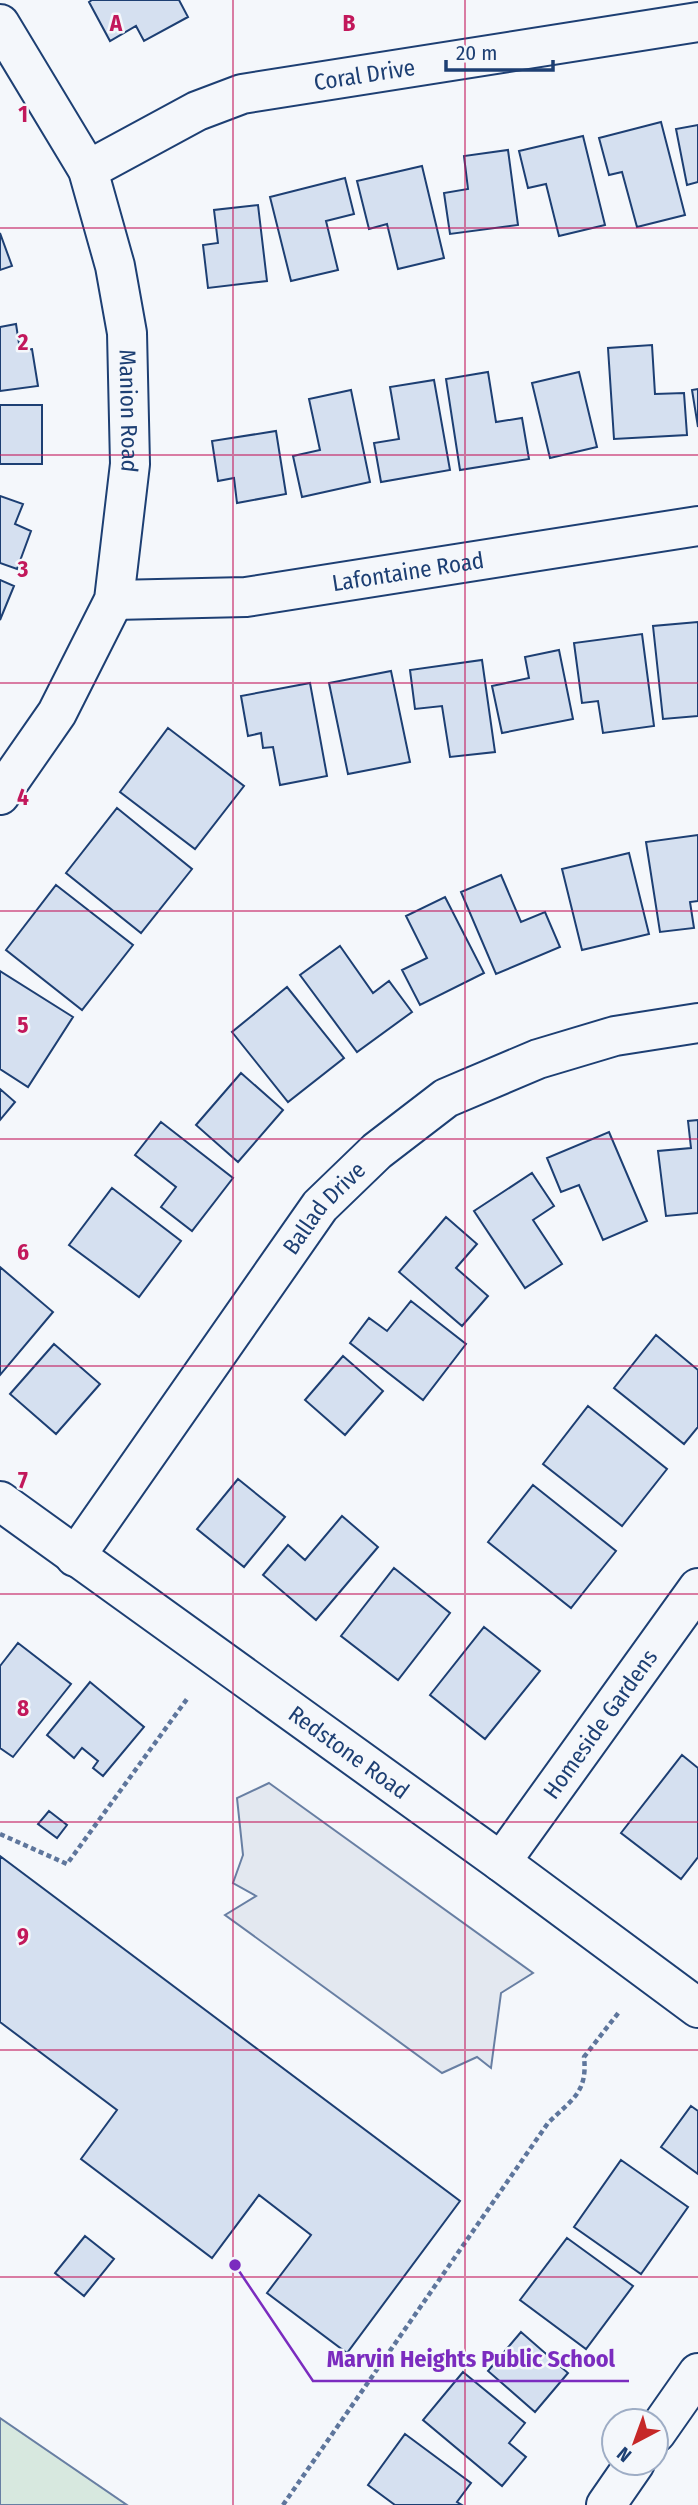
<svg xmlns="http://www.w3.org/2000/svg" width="698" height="2505" font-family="'Fira Sans Condensed',sans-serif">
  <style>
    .green { fill: #d7e8df; stroke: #687fa3; stroke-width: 2 }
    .parking { fill: #e3e8f0; stroke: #687fa3; stroke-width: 2 }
    .building { fill: #d5e0f0; stroke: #1d3f73; stroke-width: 2 }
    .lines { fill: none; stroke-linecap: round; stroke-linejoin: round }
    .minor-casing { stroke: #1d3f73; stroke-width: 42 }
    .path { stroke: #5e769c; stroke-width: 4.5; stroke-dasharray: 5 3.5; stroke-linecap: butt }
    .minor { stroke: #f4f7fb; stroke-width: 38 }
    .grid { fill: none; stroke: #c2185b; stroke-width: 2; stroke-opacity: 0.55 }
    .labels { text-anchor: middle; stroke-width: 5; stroke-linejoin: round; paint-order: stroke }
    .street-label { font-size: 23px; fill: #1d3f73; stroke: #f4f7fb }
    .grid-label { font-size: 23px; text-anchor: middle; font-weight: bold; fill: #c2185b; stroke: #f4f7fb; stroke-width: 5; stroke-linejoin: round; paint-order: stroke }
    .leader { fill: none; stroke: #7b2cbf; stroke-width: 2.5 }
    .callout-dot { fill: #7b2cbf; stroke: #f4f7fb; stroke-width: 2.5 }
    .callout-label { font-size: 24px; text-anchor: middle; font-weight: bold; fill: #7b2cbf; stroke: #f4f7fb; stroke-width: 5; stroke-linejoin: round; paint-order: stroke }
  </style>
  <rect width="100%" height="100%" fill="#f4f7fb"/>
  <path class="green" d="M0 2418 127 2505H0Z"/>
  <path class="parking" d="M269 1783 533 1973 501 1993 491 2068 477 2057 442 2073 225 1915 256 1896 233 1883 243 1855 237 1798Z"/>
  <path class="building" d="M92 0H179L188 17 144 41 136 26 110 41 89 2Z
    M661 122 685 215 637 227 622 172 609 175 599 138Z
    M698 125V182L687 185 676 129Z
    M583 136 605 225 559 236 546 184 528 188 519 151Z
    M508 150 518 225 450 234 444 193 468 189 464 156Z
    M422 166 444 258 398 269 387 224 369 229 357 181Z
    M345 178 354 214 326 221 338 270 291 281 270 197Z
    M258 205 267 281 208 288 203 245 218 243 214 210Z
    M0 233 12 266 0 270Z
    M16 324 20 350 32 349 38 386 0 391V327Z
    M652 345 655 394 684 393 687 435 614 439 608 348Z
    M488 372 496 422 522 418 529 459 460 470 446 379Z
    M579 372 597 447 550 458 532 383Z
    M434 380 450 470 381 482 374 443 399 439 390 387Z
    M698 389V427L692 390Z
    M351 390 370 482 302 497 293 456 320 450 309 399Z
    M0 405H42V464H0Z
    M276 431 286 494 237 503 234 478 218 481 212 441Z
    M0 496 23 504 15 524 31 531 17 569 0 563Z
    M0 580 14 586 0 620Z
    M698 622V716L663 719 653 626Z
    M642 634 654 726 603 733 598 701 582 703 574 643Z
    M559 650 573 719 502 733 492 686 529 678 525 657Z
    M482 660 495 752 450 757 442 706 415 709 410 670Z
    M391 671 410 762 348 774 329 683Z
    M310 683 327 776 280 785 273 747 263 748 261 733 248 736 241 696Z
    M168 728 244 786 195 849 120 792Z
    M117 808 192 869 141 933 66 873Z
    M698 835V901L690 902 694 928 660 932 646 842Z
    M629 853 649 934 582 950 562 869Z
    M501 875 521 922 545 912 560 947 496 974 461 892Z
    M56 885 133 945 82 1010 6 950Z
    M445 897 484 973 420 1005 402 970 427 958 406 916Z
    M340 946 373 993 389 981 412 1012 357 1052 300 975Z
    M0 971 73 1017 28 1087 0 1069Z
    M287 987 344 1058 288 1102 232 1032Z
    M241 1073 283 1110 238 1162 196 1125Z
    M0 1089 15 1102 0 1120Z
    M698 1120V1213L666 1216 658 1151 691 1148 688 1121Z
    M161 1122 233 1178 192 1231 161 1207 176 1187 135 1155Z
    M609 1132 647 1221 603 1240 579 1185 561 1192 547 1158Z
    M532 1173 554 1206 533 1220 562 1264 525 1288 474 1211Z
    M112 1188 181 1241 139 1297 69 1245Z
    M446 1217 477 1244 456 1268 488 1296 462 1326 399 1272Z
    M0 1267 53 1312 0 1375Z
    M411 1301 466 1344 423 1400 350 1343 369 1318 387 1331Z
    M656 1335 698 1370V1427L684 1444 614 1388Z
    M54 1344 100 1384 56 1434 10 1394Z
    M343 1356 383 1391 345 1435 305 1400Z
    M588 1406 667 1469 622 1526 543 1464Z
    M238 1479 285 1517 244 1567 197 1529Z
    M533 1485 616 1551 571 1608 488 1542Z
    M342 1516 378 1547 316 1620 263 1575 288 1545 305 1560Z
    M394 1568 450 1613 398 1680 341 1636Z
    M484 1627 540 1671 485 1739 430 1695Z
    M18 1643 71 1684 13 1757 0 1748V1666Z
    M90 1682 144 1727 103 1776 93 1768 98 1761 82 1748 74 1758 47 1735Z
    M682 1755 698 1768V1857L681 1879 621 1833Z
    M49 1811 67 1825 57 1838 38 1824Z
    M0 1856 460 2201 347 2353 267 2293 311 2235 259 2195 212 2258 81 2159 117 2110 0 2022Z
    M691 2106 698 2111V2174L661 2147Z
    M621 2160 688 2207 641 2274 574 2227Z
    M85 2236 114 2259 84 2296 55 2273Z
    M567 2238 633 2286 586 2349 520 2300Z
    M521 2332 568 2373 535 2412 488 2371Z
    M463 2372 525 2423 509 2443 526 2457 502 2486 423 2420Z
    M405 2434 471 2483 457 2502 462 2505H395L368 2485Z"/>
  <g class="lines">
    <defs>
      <g id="minor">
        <path id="s1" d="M0 24 88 170 115 266 127 333 130 464 114 600 57 713 0 795"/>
        <path id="s2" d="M88 170 197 111 242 94 698 22"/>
        <path id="s3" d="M114 600 246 597 698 526"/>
        <path id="s4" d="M0 1501 501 1862 698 2008"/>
        <path id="s5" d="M75 1557 320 1206 377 1151 446 1098 538 1059 615 1036 698 1023"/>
        <path id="s6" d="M501 1862 698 1588"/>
        <path d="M656 2433 698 2373"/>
        <path d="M606 2505 635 2463"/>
      </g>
    </defs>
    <use href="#minor" class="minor-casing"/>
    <path class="path" d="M0 1834 67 1864 187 1699
      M283 2505 548 2123C571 2100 588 2093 584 2057L619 2012"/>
    <use href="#minor" class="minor"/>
  </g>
  <path class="grid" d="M233 0V2505M465 0V2505M0 228H698M0 455H698M0 683H698M0 911H698M0 1139H698M0 1366H698M0 1594H698M0 1822H698M0 2050H698M0 2277H698"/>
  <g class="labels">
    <g class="street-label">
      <text dy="8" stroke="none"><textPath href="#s2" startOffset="296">Coral Drive</textPath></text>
      <text dy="8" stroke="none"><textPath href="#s1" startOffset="416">Manion Road</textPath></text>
      <text dy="8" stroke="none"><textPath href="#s3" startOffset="296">Lafontaine Road</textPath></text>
      <text dy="8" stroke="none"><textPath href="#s5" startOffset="429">Ballad Drive</textPath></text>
      <text dy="8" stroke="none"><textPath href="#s6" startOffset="170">Homeside Gardens</textPath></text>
      <text dy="8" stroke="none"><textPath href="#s4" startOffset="430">Redstone Road</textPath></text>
    </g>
  </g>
  <g class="grid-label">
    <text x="116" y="31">A</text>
    <text x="349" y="31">B</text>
    <text x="23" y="122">1</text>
    <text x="23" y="350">2</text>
    <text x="23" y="577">3</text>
    <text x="23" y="805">4</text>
    <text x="23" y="1033">5</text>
    <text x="23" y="1260">6</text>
    <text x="23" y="1488">7</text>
    <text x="23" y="1716">8</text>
    <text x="23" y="1944">9</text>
  </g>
  <path class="leader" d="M235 2265L313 2381H629"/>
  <circle class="callout-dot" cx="235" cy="2265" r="7"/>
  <g class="callout-label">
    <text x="471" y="2367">Marvin Heights Public School</text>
  </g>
  <g transform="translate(635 2442) rotate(221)"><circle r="33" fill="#f4f7fb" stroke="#9eadc5" stroke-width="2"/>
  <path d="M0-5L12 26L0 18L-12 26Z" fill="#c62828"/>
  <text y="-10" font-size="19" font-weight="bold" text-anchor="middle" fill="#1d3f73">N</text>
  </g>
  <path d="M446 60v10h107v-10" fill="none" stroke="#1d3f73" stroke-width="3.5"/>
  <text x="456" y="60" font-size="21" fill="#1d3f73" stroke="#f4f7fb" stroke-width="5" paint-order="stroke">20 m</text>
</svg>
